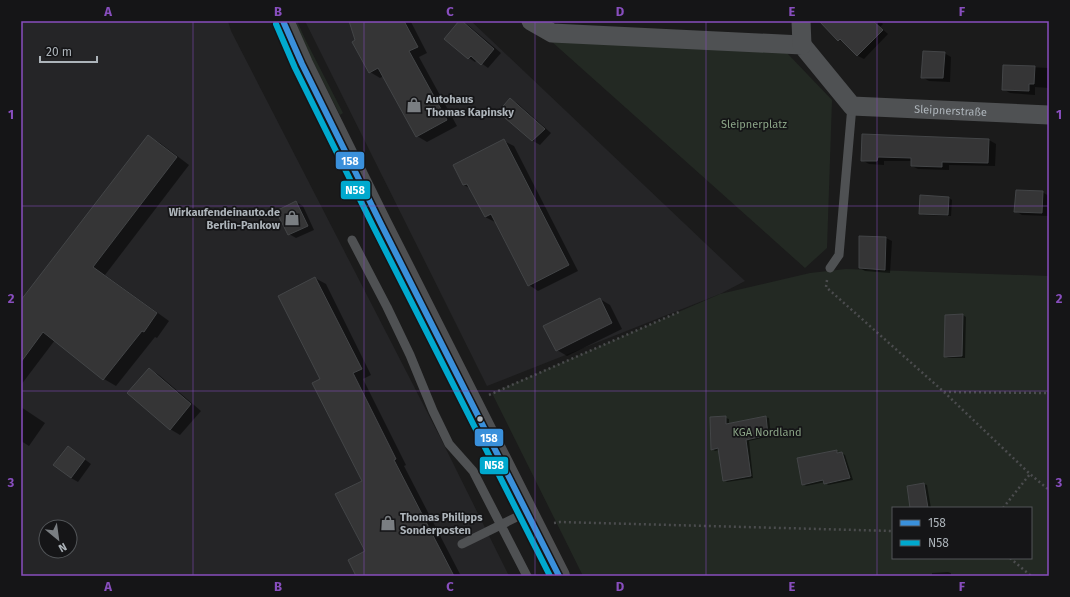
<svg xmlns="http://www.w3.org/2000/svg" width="1070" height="597" font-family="'Fira Sans',sans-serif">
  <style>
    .built { fill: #252527; fill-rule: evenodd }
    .green { fill: #232923; fill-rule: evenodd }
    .shadow { fill: #0007 }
    .building { fill: #353536; stroke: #434547 }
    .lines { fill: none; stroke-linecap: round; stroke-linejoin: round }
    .path { stroke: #4b4c4e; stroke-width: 2.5; stroke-dasharray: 2 3; stroke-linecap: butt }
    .service { stroke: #4f5153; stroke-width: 9 }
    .minor { stroke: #4f5153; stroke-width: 19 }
    .secondary { stroke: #4e4f51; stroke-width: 22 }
    .bus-1-casing { stroke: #151517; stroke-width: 9 }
    .bus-2-casing { stroke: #151517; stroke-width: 9 }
    .bus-1 { stroke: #3a90db; stroke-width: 6 }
    .bus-2 { stroke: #00a9ce; stroke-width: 6 }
    .grid { fill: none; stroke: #884ebe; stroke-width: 1; stroke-opacity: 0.55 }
    .bus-dot { fill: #adb4ba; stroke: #151517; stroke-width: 1.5 }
    .labels { text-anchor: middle; stroke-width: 3.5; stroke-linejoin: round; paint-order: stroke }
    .poi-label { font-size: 11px; font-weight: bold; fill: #adb4ba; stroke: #151517; text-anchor: start }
    .street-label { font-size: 11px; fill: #adb4ba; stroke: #151517 }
    .park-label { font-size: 11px; fill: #8aa386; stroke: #151517 }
    .line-badge { stroke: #151517; stroke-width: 1.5 }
    .badge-label { font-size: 11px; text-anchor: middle; font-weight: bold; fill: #fff }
    .neatline { fill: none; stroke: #884ebe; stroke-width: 1.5 }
    .grid-label { font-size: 13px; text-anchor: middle; font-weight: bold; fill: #884ebe }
  </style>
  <rect width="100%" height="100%" fill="#1b1b1b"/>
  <path class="built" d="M21 21H228L231 31 442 441 509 576H21ZM46 527H70V551H46Z
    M305 21H471L745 281 720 294 487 386Z"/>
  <path class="green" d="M292 21H297L305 39 343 113 340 115Z
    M551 41 786 52 832 100 827 248 805 268Z
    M846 269 1049 276V576H583L492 393 720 294 810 273ZM893 508H1031V558H893Z"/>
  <path class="shadow" d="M350 21H408L411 22 427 53 419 57 457 126 427 142 417 136 384 76 380 78 370 72 356 41Z
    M460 21 468 25 501 53 488 68 477 60 475 62 469 58 445 38Z
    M830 21H880L883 24 880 27 888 34 864 59 858 56 845 43 839 40Z
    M944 53 951 57 950 82 929 81 922 77Z
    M1004 66 1049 68V88L1035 87V95L1010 93 1003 89Z
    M510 99 517 103 551 133 540 145 533 141 499 111Z
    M863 135 989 140 996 144 995 166 949 165V170L918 169 912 166V161H884V165L869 164 862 160Z
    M148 136 160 143 189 165 105 275 169 321 157 338 155 337 116 386 104 379 55 340 21 385V302Z
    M504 141 514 146 578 271 538 291 529 285 496 222H495L485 217 471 189 464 185 455 166Z
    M1042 192 1049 196 1048 216 1022 215 1015 211Z
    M921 197 949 198 952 200 951 216 923 215 920 213Z
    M296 202 303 206 314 230 296 238 289 234Z
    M860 237 886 238 892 241 890 273 865 271 860 268Z
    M315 278 326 284 371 375 363 379 406 465 404 466 461 576H357L366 552 363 481 322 379Z
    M600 299 610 305 622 329 567 356 557 350Z
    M963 315 966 317 965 358H948L945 356 946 316Z
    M149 369 159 375 201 411 180 435 170 429Z
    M21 407 45 423 29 446 21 441Z
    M765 417 769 418 771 436 749 441 753 478 727 482 724 480 719 450 715 451 712 449 711 418H726L729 419V424Z
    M68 447 91 464 78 482 71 478Z
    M837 451 845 455 853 480 828 485 825 482 806 486 803 484Z
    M924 484 927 485 931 508H911Z
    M948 572 951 573V576H932V573Z"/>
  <path class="building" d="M349 21H404L418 47 409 51 447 120 416 137 378 68 369 73 352 42 355 40Z
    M459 21H462L494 49 481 65 471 56 468 59 444 39Z
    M819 21H873L883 30 857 56 840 39 838 41Z
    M923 51 945 52 943 78H921Z
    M1003 65 1035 66 1034 84H1029V91L1002 90Z
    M510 98 545 129 532 141 498 112Z
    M862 134 989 139 988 163 942 162V167L911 166V158L878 157 877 161H861Z
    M148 135 177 157 93 267 157 313 144 332 142 331 103 380 43 332 21 362V300Z
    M504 139 569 265 528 286 491 214 485 217 467 184 463 185 453 165Z
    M1016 190 1043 191 1042 213 1014 212Z
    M920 195 949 197 948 215 919 214Z
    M296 201 308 226 288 235 276 211Z
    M859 236 886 237 885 270 859 268Z
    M315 277 362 369 353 373 396 459 394 460 454 576H356L348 560 365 551 335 494 362 481 312 383 320 379 278 296Z
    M600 298 612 323 556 351 543 326Z
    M963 314 962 356 944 357 945 315Z
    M149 368 191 404 170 430 127 393Z
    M726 416V424L766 416 768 435 746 440 751 476 723 481 718 448 711 450 710 417Z
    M68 446 85 459 71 478 53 465Z
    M837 450V453L842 452 850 478 824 484 823 480 802 485 797 458Z
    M924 483 928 508H910L907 486Z"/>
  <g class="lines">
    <path class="path" d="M827 280 826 287 944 392 1030 474 1049 490
      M944 392 1049 393
      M489 395 681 311
      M1003 508 1030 474
      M554 523 560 522 893 531
      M1010 558 1031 576"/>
    <path class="service" d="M352 240 387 307 410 355 433 411 449 444 473 471 527 576
      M830 268 839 255 852 106
      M462 544 527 512"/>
    <g class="minor">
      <path id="s1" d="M531 21 552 33 802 45 852 106 1049 115"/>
      <path d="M801 21 802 45"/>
    </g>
    <path class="secondary" d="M283 21 302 64 381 224 559 576"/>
    <defs>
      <path id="bus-1" d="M283 21 302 64 381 224 559 576"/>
      <path id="bus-2" d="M276 24 295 68 374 228 550 576"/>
    </defs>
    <use href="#bus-1" class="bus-1-casing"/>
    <use href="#bus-2" class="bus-2-casing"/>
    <use href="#bus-1" class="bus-1"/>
    <use href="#bus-2" class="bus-2"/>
  </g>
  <path class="grid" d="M193 21V576M364 21V576M535 21V576M706 21V576M877 21V576M21 206H1049M21 391H1049"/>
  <defs>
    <symbol id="shop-bare" viewBox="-9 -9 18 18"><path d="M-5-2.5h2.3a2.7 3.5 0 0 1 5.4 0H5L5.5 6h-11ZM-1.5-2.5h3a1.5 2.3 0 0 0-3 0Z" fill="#7a7e82" stroke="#151517" stroke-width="2.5" paint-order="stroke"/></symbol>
  </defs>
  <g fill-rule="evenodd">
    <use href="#shop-bare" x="403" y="94" width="22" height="22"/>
    <use href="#shop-bare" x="281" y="207" width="22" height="22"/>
    <use href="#shop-bare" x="377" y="512" width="22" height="22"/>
  </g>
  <circle class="bus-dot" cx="480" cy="419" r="3.5"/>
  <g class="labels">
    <g class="poi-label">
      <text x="426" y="103">Autohaus<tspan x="426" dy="13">Thomas Kapinsky</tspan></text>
      <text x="280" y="216" text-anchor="end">Wirkaufendeinauto.de<tspan x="280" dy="13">Berlin-Pankow</tspan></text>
      <text x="400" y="521">Thomas Philipps<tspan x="400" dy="13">Sonderposten</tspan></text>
    </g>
    <g class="street-label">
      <text dy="4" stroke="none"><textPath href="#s1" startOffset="452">Sleipnerstraße</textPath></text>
    </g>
    <g class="park-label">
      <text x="754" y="128">Sleipnerplatz</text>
      <text x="767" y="436">KGA Nordland</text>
    </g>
  </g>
  <g class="line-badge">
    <rect x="335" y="151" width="30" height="19" rx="4" fill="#3a90db"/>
    <rect x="340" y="180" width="31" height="20" rx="4" fill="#00a9ce"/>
    <rect x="474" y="428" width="30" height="19" rx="4" fill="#3a90db"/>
    <rect x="479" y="456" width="30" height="19" rx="4" fill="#00a9ce"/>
  </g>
  <g class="badge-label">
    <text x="350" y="165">158</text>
    <text x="355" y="194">N58</text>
    <text x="489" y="442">158</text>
    <text x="494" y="469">N58</text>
  </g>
  <rect width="1070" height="597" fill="none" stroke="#151517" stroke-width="44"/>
  <rect x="892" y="507" width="140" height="52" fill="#151517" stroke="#525558"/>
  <rect x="900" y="520" width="20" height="6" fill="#3a90db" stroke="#525558"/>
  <text x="928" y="527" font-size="12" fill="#adb4ba">158</text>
  <rect x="900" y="540" width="20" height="6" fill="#00a9ce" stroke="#525558"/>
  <text x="928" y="547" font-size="12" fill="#adb4ba">N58</text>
  <g transform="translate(58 539) rotate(151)"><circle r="19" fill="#151517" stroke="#525558"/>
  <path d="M0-3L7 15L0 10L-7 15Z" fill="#7a7e82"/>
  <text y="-6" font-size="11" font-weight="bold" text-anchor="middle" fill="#adb4ba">N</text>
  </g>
  <path d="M40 56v6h57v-6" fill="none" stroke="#adb4ba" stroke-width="2"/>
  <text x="46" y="56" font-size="12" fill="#adb4ba" stroke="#151517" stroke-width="3" paint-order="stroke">20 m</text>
  <rect x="22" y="22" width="1026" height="553" class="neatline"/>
  <g class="grid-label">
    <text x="108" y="16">A</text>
    <text x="278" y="16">B</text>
    <text x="450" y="16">C</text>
    <text x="620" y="16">D</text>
    <text x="792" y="16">E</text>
    <text x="962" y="16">F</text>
    <text x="11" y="119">1</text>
    <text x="1059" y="119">1</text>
    <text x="11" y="303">2</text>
    <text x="1059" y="303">2</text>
    <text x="11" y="487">3</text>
    <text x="1059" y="487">3</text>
    <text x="108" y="591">A</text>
    <text x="278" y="591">B</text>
    <text x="450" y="591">C</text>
    <text x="620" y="591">D</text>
    <text x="792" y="591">E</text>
    <text x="962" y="591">F</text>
  </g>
</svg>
